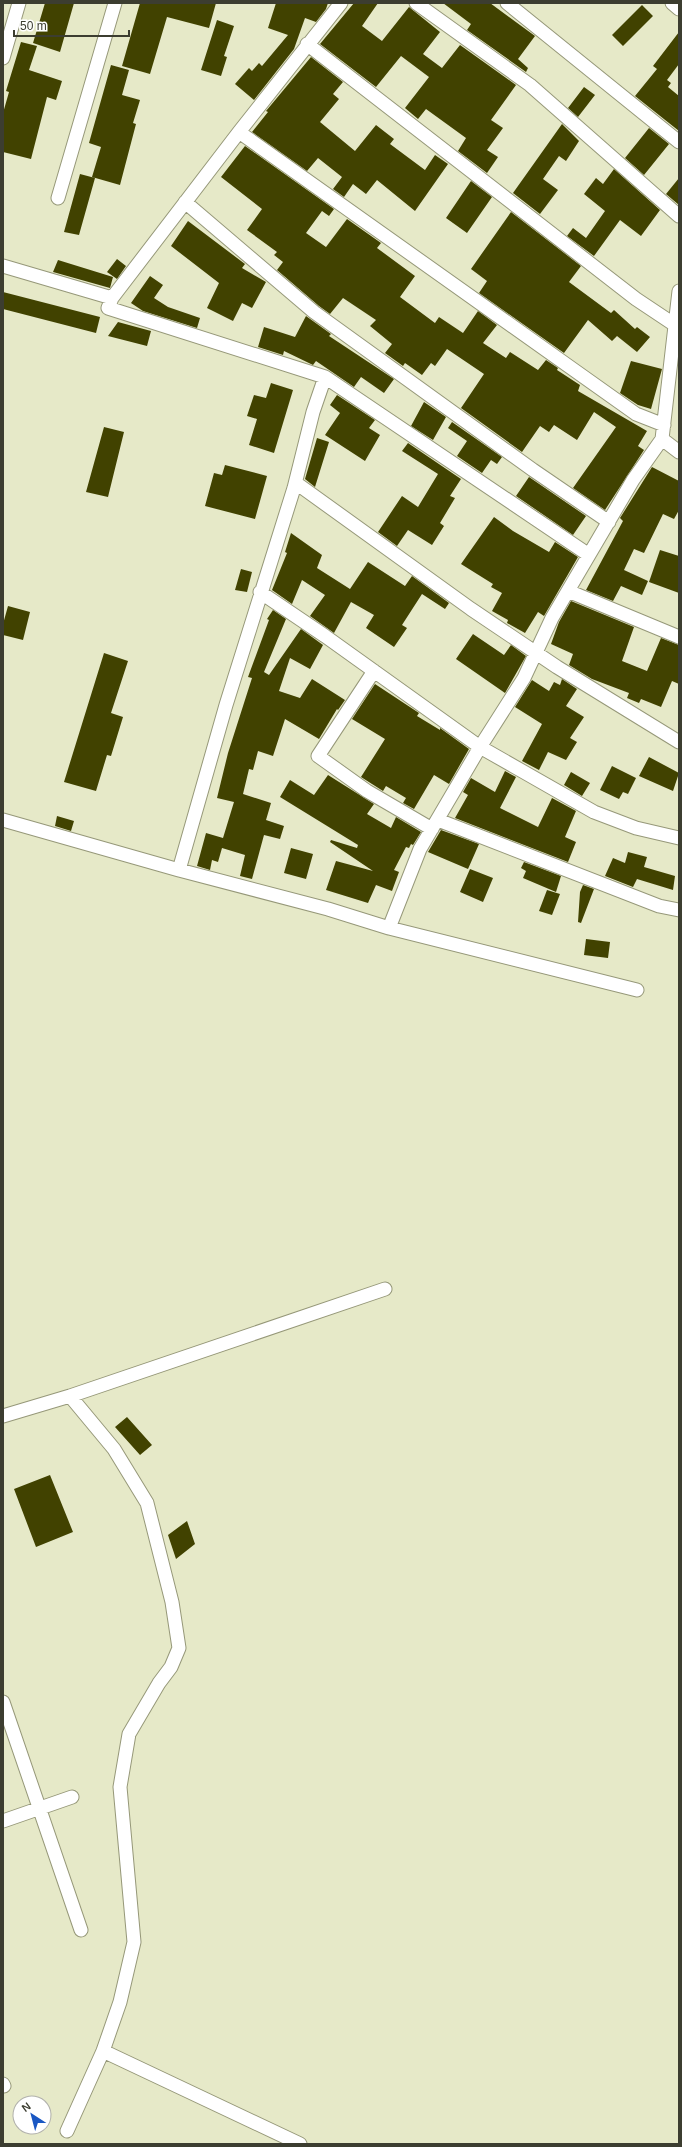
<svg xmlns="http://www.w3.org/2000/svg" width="682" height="2147" font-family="Arial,sans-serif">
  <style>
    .building { fill: #414200 }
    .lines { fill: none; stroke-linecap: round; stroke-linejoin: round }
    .minor-casing { stroke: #969879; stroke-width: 15 }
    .minor { stroke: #fff; stroke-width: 13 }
  </style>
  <rect width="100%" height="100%" fill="#e6e9c8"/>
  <path class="building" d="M45 3H74L60 52 33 43Z
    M140 3H216L209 28 167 17 150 74 122 66Z
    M276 3H328L326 9 316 22 305 18 294 49 254 100 235 84 249 68 252 71 259 63 262 66 288 35 268 28Z
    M354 3H378L362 26 382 41 409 7 440 32 423 54 442 68 460 45 516 85 491 120 503 128 487 150 498 157 487 173 458 151 466 138 426 109 418 119 405 108 429 77 401 56 376 87 320 44Z
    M443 3H490L535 36 518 59 528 68 526 72 467 30 471 24Z
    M642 5 653 16 623 46 612 35Z
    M217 20 234 26 224 56 227 57 221 76 201 70Z
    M679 32V64L667 80 671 83 668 87 679 96V131L635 96 657 69 653 66Z
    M21 42 37 46 29 70 62 81 56 100 47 97 31 159 3 152V113L9 92 6 91Z
    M311 57 343 82 333 94 339 99 320 122 355 151 376 125 394 139 390 144 425 170 435 155 448 164 415 211 377 180 366 194 353 184 344 197 333 189 342 177 318 158 307 171 252 132 268 112 266 111Z
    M111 65 129 70 122 95 140 100 133 123 136 124 120 185 92 177 101 147 89 143Z
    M584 87 595 95 578 117 568 108Z
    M562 124 579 141 566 161 559 156 543 179 558 190 540 214 513 193Z
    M649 128 669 144 644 175 625 158Z
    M245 146 334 209 329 216 322 211 306 233 326 247 347 219 381 243 377 248 415 276 400 297 435 323 439 317 463 333 478 311 497 325 483 343 506 358 510 352 538 370 546 360 558 368 557 370 580 385 578 391 647 431 638 446 644 450 605 510 573 488 616 427 594 412 577 440 554 425 549 432 540 426 522 452 461 408 484 374 447 349 435 366 431 363 422 375 405 363 403 366 385 353 392 344 370 326 376 320 343 298 330 314 319 306 277 270 283 262 274 255 277 252 247 230 262 209 221 177Z
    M614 169 660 210 641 236 620 220 594 256 567 236 573 228 586 238 605 211 584 194 596 178 603 184Z
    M80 174 95 178 79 235 64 232Z
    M679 178V205L666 194Z
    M471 181 492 197 467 233 446 218Z
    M511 212 581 266 569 282 611 313 614 310 635 329 637 327 650 337 637 352 617 336 612 341 588 320 564 353 479 293 487 281 471 269Z
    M188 221 245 264 242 268 266 282 252 308 242 303 233 321 207 308 219 283 171 246Z
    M117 259 126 266 117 279 107 272Z
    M58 260 113 277 110 288 53 272Z
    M150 276 163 285 154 298 168 307 200 318 197 328 143 311 131 303Z
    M3 292 100 317 96 333 3 309Z
    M306 316 331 334 329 336 394 379 384 393 361 377 354 387 316 361 313 365 284 351 283 355 258 347 264 327 295 337Z
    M118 322 151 331 147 346 108 336Z
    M631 361 662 369 651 409 638 405 620 393Z
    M271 383 293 390 274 453 249 445 257 419 247 416 254 395 266 398Z
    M337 395 375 420 369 428 380 435 365 461 325 435 340 413 330 405Z
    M424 402 446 417 433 440 411 426Z
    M452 422 502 457 497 464 491 460 482 473 457 456 467 441 448 428Z
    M104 427 124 432 108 497 86 492Z
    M317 438 329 442 315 487 305 479Z
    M408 443 461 479 450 496 455 498 440 523 444 526 432 545 408 530 397 546 378 532 402 496 418 507 438 474 402 451Z
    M225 465 267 476 255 519 205 506 214 473 222 475Z
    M652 467 679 481V510L674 519 663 514 644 553 634 549 624 570 648 581 642 595 621 586 613 601 586 590 623 521 620 518Z
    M529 477 586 516 573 535 516 496Z
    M494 517 513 531 549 552 555 542 578 557 544 616 538 612 525 633 507 623 508 620 492 611 502 593 491 587 493 584 461 564Z
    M291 533 322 555 317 568 350 589 368 562 405 586 412 576 449 603 445 609 422 594 402 625 407 628 394 647 366 628 374 615 351 602 334 633 310 616 325 595 302 580 292 604 272 590 287 553 285 552Z
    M660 550 679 556V593L649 582Z
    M241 569 252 572 247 592 235 590Z
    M571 601 634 627 622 661 647 671 661 638 679 645V684L672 681 661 707 641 699 639 703 627 698 629 693 592 679 569 665 573 654 551 644 559 622Z
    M8 606 30 612 23 640 3 635V624Z
    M273 610 286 619 264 672 269 675 301 629 323 645 310 669 290 658 279 691 300 698 312 679 345 700 338 710 337 709 319 739 285 719 273 756 258 751 253 770 249 769 243 794 271 803 266 820 284 826 280 839 264 835 252 879 240 876 245 855 222 848 218 862 212 860 210 870 197 866 206 833 223 838 234 802 217 798 228 753 252 678 248 677 269 620 267 619Z
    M473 634 504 655 511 645 526 656 505 693 456 659Z
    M104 653 128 661 111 713 123 717 111 756 107 755 96 791 64 782Z
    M562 679 577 689 566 706 584 717 570 738 577 742 566 760 548 752 539 770 522 761 542 724 515 707 532 680 549 691 554 682 560 685Z
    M375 684 419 713 417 716 440 730V728L469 749 449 784 434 775 414 809 403 803 406 798 386 786 383 791 361 777 385 739 352 719Z
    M649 757 679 773 673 791 639 776Z
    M612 766 636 778 628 794 623 792 619 799 600 790Z
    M505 771 516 777 500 808 538 827 552 798 576 811 565 837 576 842 568 862 455 818 468 795 463 792 471 778 495 792Z
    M571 772 590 783 582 796 564 785Z
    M328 775 374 804 367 814 391 828 396 817 421 832 413 845 411 844 409 848 406 847 394 870 399 872 392 891 376 885 368 903 326 890 336 861 373 871 330 842 331 840 357 848 358 845 280 797 290 780 314 795Z
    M57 816 74 821 71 831 55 826Z
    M441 830 479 844 468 869 428 852Z
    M291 848 313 854 306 879 284 873Z
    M628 852 647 857 644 867 675 876 673 890 637 879 633 887 605 876 613 858 625 863Z
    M524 862 561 876 556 892 523 878 526 871 521 868Z
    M470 869 493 878 483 902 460 892Z
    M583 885 594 889 581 923 578 922 580 892Z
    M547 890 560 894 552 915 539 911Z
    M586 939 610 942 608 958 584 955Z
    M127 1417 152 1445 140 1455 115 1427Z
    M50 1475 73 1532 36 1547 14 1489Z
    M187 1521 195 1544 176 1559 168 1535Z"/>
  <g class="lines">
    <defs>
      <path id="minor" d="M416 3 530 85 679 216
        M507 3 679 142
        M672 3 679 9
        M307 44 636 299 675 325
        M3 58 19 3
        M239 132 636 414 664 425
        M58 198 115 3
        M185 202 314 312 533 470 609 522
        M3 266 112 298 239 132 341 3
        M112 298 108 308 325 377 313 412 294 488 226 705 179 870 328 909 389 928 637 990
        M325 377 589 555
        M662 439 679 452
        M296 483 471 609 557 667 679 742
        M568 591 679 637
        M260 592 325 636 480 747 594 812 636 828 679 838
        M374 671 318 756 367 791 432 829
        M3 820 179 870
        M438 820 659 906 679 910
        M389 928 420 849 480 747 524 678 552 618 633 480 662 439 679 291
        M3 1416 70 1396 385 1289
        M3 1702 81 1930
        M3 1821 72 1797
        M103 2051 300 2144
        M3 2084 4 2086
        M67 2131 103 2051 120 2002 134 1942 120 1787 129 1734 159 1683 171 1667 179 1648 172 1602 147 1503 114 1449 70 1396"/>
    </defs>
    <use href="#minor" class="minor-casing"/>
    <use href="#minor" class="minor"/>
  </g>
  <rect width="682" height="2147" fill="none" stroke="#3c3d30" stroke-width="8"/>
  <g transform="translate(32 2115) rotate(324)"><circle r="19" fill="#ffffff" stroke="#b1b1ac"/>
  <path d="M0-3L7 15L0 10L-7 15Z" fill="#1a57c3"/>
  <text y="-6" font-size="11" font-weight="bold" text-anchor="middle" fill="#3c3d30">N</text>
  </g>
  <path d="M14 30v6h115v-6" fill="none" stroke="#3c3d30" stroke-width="2"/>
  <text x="20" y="30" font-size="12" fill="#3c3d30" stroke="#ffffff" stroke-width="3" paint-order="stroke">50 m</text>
</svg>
